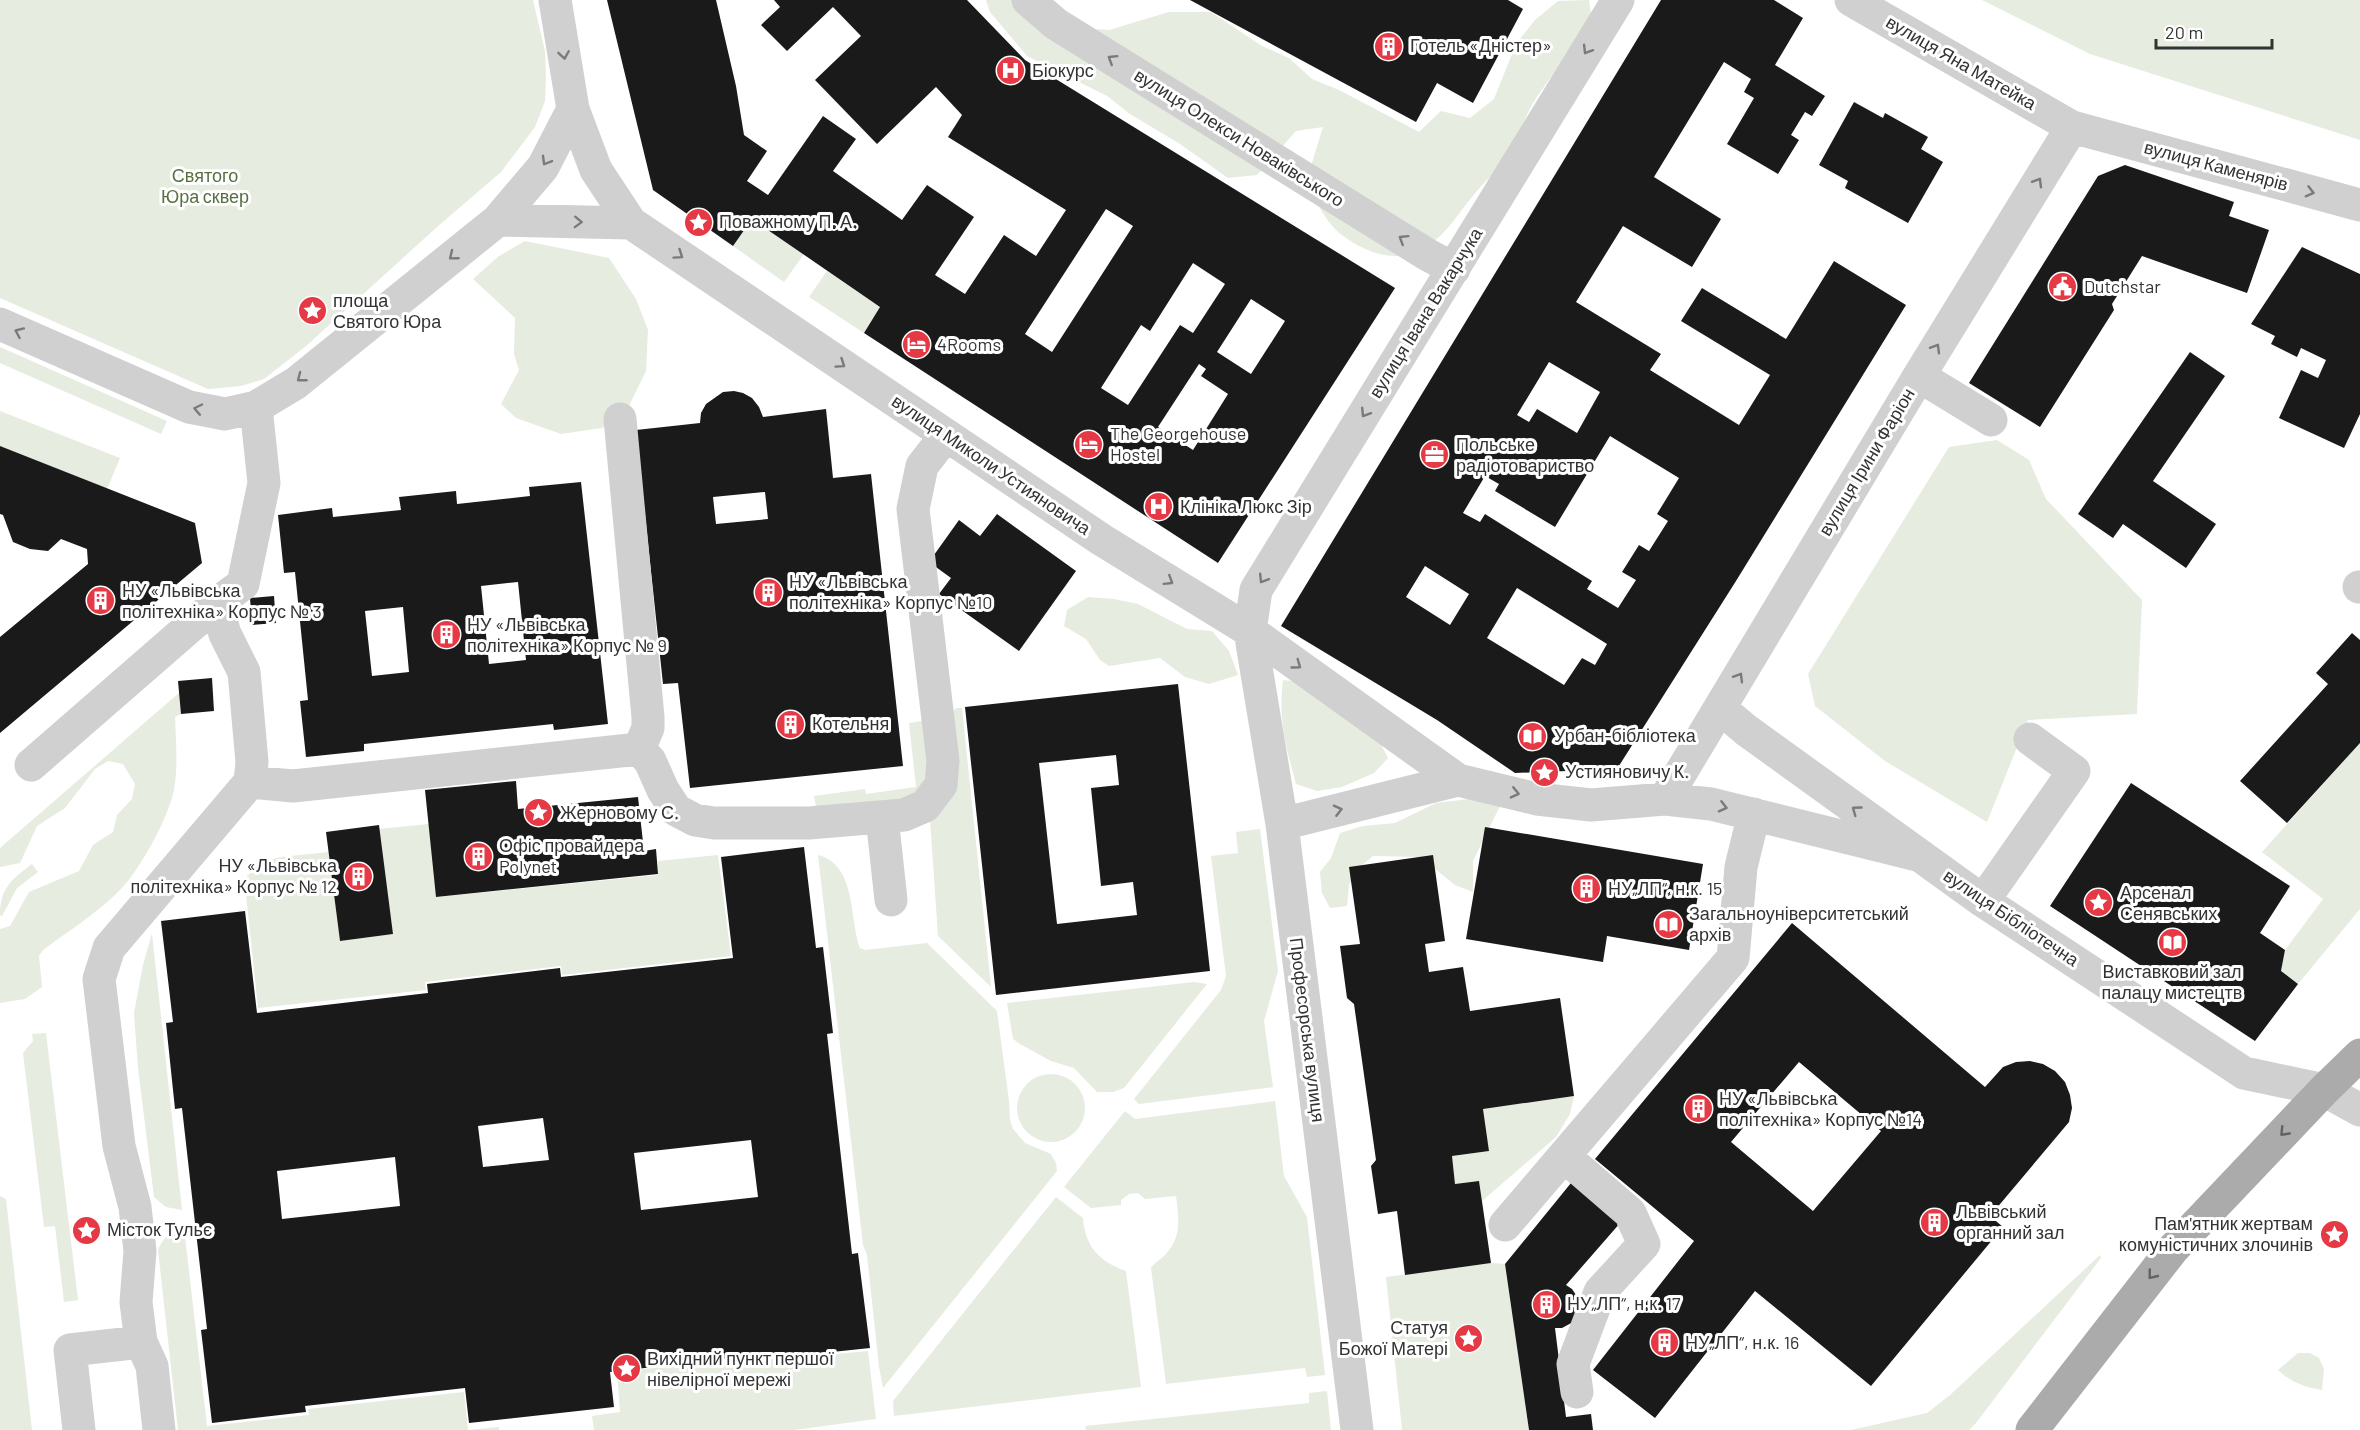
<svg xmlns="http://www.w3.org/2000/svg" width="2360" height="1430" font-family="Barlow,sans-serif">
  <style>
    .green { fill: #e6ecdf }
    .building { fill: #1a1a1a; fill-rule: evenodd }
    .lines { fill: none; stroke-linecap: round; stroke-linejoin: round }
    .minor { stroke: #d0d0d0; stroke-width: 33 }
    .major { stroke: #ababab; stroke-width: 33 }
    .oneway { stroke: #7a7a7a }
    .oneway2 { stroke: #636363 }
    .labels { text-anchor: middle; stroke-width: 6; stroke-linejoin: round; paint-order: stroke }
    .poi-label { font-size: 18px; fill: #333; stroke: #fff; text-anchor: start }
    .street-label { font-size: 18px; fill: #333; stroke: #fff }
    .park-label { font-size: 18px; fill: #56703f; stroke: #fff }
  </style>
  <rect width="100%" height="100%" fill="#fff"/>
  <path class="green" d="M0 0H533L545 51 546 77 545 101 535 127 501 172 437 227 305 347 264 379 241 386 208 389 0 298Z
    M986 0H1039L1079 28 1109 30 1169 12H1211L1262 46 1289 58 1312 79 1339 90 1419 132 1441 111 1470 118 1494 99 1516 44 1535 20 1558 1 1589 0 1593 27C1572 49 1553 73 1536 98 1525 115 1520 134 1510 152 1499 171 1485 180 1472 197 1459 212 1450 229 1433 242 1402 267 1367 255 1338 232 1324 219 1315 199 1306 182L1323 127 1296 131 1257 175 1228 178 1180 144 1130 114 1107 96 1027 56 990 12Z
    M1982 0H2360V140L2090 54Z
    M752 219 804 254 784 282 733 246Z
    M525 241 609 258 636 299 648 330 646 371 625 414 602 428 561 434 516 418 501 404 519 370 514 354 515 318 473 279 499 256Z
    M827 271 880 307 864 333 809 297Z
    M0 347 167 421 161 434 0 363Z
    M0 411 120 458 107 489 0 446Z
    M1997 440 2029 460 2046 499 2142 600 2137 714 2028 720 1987 822 1885 761 1815 706 1808 674 1949 447Z
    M1088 597 1114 599 1138 604 1187 629 1212 631 1229 651 1238 675 1209 684 1185 677 1160 658 1109 666 1100 660 1086 639 1064 626 1067 610Z
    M1283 680 1300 682 1374 731 1388 758 1374 773 1342 787 1317 791 1296 784C1286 747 1278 720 1283 680Z
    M180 692 181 714 175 717C176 741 178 766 174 790 168 819 138 874 116 894 94 915 67 932 43 950L39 956 42 987 25 999 0 1003V929L10 926 29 892 79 871 93 845 113 832 117 815 132 799 135 784 123 764 108 761 95 769 65 808 37 826 20 863 0 867V848Z
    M956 708H962L991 987 938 936 930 819 950 714Z
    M927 720 928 781 910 802 817 811 814 796 865 789 866 794 916 787 909 723Z
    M2360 743V909L2298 984 2281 971 2285 950 2323 899 2262 852Z
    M1493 796 1501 804 1473 861V892L1455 885 1420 857 1373 856 1355 871 1349 885 1347 906 1330 908 1322 893 1320 872 1331 858 1340 833 1363 826 1395 823 1436 803Z
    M429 824 437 897 658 875V861L718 855 731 956 562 975 561 966 425 982 426 990 258 1008 246 894 247 876 262 862 281 857 329 852 340 941 393 934 379 829Z
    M1260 829 1278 971 1264 1021 1273 1087 1139 1104 1134 1099 1221 990 1226 976 1211 856 1238 853 1236 832Z
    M818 855C857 865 849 919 860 948L865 950 927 943 997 1011 1009 1101 1010 1120 1013 1129 1025 1143 1051 1154 1056 1163 1057 1171 883 1388 879 1367 867 1255 863 1245Z
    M32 864 38 872 17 888 2 916 0 915C0 888 12 879 32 864Z
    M152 933 182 1210 166 1207 154 1197 138 1068 134 1013 143 965Z
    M1194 982 1207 984 1124 1088 1113 1092H1097L1074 1068 1051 1061 1020 1044 1013 1039 1007 1003Z
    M46 1033 78 1300 64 1302 55 1226 44 1227 23 1053 33 1041 32 1034Z
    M1017 1108a34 34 0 1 1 68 0a34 34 0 1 1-68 0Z
    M1574 1096 1570 1114 1556 1137 1482 1201 1479 1181 1455 1184 1452 1156 1489 1151 1483 1109Z
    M1275 1101 1284 1176 1307 1217 1325 1375 1307 1377 1305 1368 1166 1384 1151 1268C1154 1263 1160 1260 1165 1255 1182 1237 1179 1219 1176 1196L1145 1199 1138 1193 1129 1194 1121 1200V1205L1091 1208 1064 1187 1125 1111 1135 1119Z
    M0 1196 6 1199 32 1430H0Z
    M1056 1197 1083 1218C1085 1247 1100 1262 1126 1271L1141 1387 894 1416 893 1401Z
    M184 1228 207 1426 309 1415 308 1409 464 1392 468 1430 499 1427V1430H178L158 1250C163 1238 171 1229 184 1228Z
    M2100 1255 2101 1258 1976 1423 1969 1430H1851L1927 1413 1950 1395Z
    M1491 1263 1505 1264 1529 1430H1402L1386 1277Z
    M868 1351 876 1419 794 1430H594L592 1416 620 1412 617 1372 772 1355 774 1360Z
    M2298 1353H2310L2319 1358 2324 1369 2322 1390C2304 1387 2291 1382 2278 1370Z
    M1327 1391 1331 1430H1086L1085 1426 1309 1403V1393Z"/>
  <path class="building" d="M607 0H716L736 86 744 135 767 151 747 181 768 195 823 116 856 139 833 171 902 220 927 185 974 217 935 275 965 294 1004 235 1036 256 1066 210 948 137 962 115 936 87 877 144 815 80 861 36 833 7 787 51 761 25 780 7 774 0H967L1025 60 1395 288 1218 563 864 333 880 307 752 219 733 246 653 190ZM1106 209 1133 226 1052 352 1025 334ZM1193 263 1225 284 1193 333 1180 325 1128 405 1101 388 1141 325 1150 331ZM1251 299 1285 321 1251 374 1217 352ZM1199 364 1206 369 1201 376 1228 394 1193 450 1158 427Z
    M1190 0H1508L1523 9 1473 103 1437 83 1416 122Z
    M1661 0H1774L1803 18 1775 65 1825 96 1812 116 1805 112 1791 135 1799 140 1778 174 1727 144 1754 98 1744 92 1751 79 1724 62 1654 177 1721 219 1692 267 1623 226 1576 302 1661 354 1650 370 1739 425 1770 375 1681 321 1702 288 1786 339 1834 261 1906 305 1736 581 1617 769 1515 773 1437 720 1281 626ZM1549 362 1600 392 1577 433 1537 409 1529 422 1517 415ZM1610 436 1679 478 1657 514 1668 521 1649 551 1639 545 1622 572 1636 580 1618 608 1587 589 1592 581 1485 514 1480 522 1463 513 1485 476 1499 484 1495 491 1555 527ZM1425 566 1469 594 1450 625 1406 597ZM1517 588 1607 644 1595 665 1582 658 1564 685 1487 638Z
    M1854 102 1883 118 1885 113 1928 137 1921 149 1943 162 1908 223 1845 188 1848 181 1819 165Z
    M2125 165 2234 202 2229 216 2269 230 2247 293 2142 256 2112 304 2114 310 2040 427 1969 383 2098 176Z
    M2302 247 2360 274V414L2344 448 2279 418 2301 370 2318 378 2326 360 2301 348 2297 357 2271 344 2275 336 2251 324Z
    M2190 352 2225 376 2153 481 2216 524 2186 568 2123 524 2113 538 2078 514Z
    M734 391 743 393 752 398 759 407 763 417 826 409 833 478 871 474 903 766 690 788 678 683 663 684 636 430 700 423 701 413 706 404 723 392ZM765 492 768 519 716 524 713 497Z
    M0 446 195 523 202 563 0 733V637L88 564 87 549 61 539 48 551 30 549 13 542 3 515 0 514Z
    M581 482 608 724 554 730 553 724 364 744V751L306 757 300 701 308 700 295 572 284 573 278 515 332 508 333 517 401 510 399 497 456 491 457 504 530 496 529 487ZM518 582 526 660 489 664 481 586ZM403 607 409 672 372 676 365 611Z
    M997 514 1076 571 1019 651 939 594 951 578 929 562 959 520 980 536Z
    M274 596 276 623 252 625 250 598Z
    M2352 633 2360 640V743L2287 823 2240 781 2328 684 2316 673Z
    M212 678 214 711 181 714 178 681Z
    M1178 684 1210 971 996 995 965 707ZM1116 755 1119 785 1091 788 1101 886 1133 882 1137 915 1057 924 1039 763Z
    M516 781 518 809 638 797 644 851 656 849 658 874 436 897 425 790Z
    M2131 783 2290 886 2260 933 2285 950 2281 971 2298 984 2255 1041 2050 906Z
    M379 825 393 934 340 941 326 832Z
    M1485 827 1703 864 1689 950 1607 936 1603 962 1466 939Z
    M804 847 816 948 823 947 833 1033 827 1034 852 1254 858 1253 870 1348 775 1358 774 1353 610 1372 614 1407 469 1423 465 1388 305 1406 306 1412 212 1423 201 1330 207 1329 182 1108 175 1109 166 1023 173 1022 161 921 245 911 257 1013 428 993 427 984 560 968 561 977 733 958 721 857ZM543 1118 549 1160 483 1167 478 1126ZM751 1140 758 1197 641 1210 634 1153ZM395 1157 400 1206 282 1219 277 1171Z
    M1433 855 1445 941 1425 944 1429 972 1463 967 1470 1011 1560 998 1574 1096 1483 1109 1489 1151 1452 1156 1455 1184 1479 1181 1491 1263 1405 1275 1397 1211 1378 1214 1371 1166 1376 1160 1367 1096 1354 1004 1347 998 1340 946 1360 944 1349 867Z
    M1792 923 1985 1087 2003 1067 2016 1062 2030 1061 2043 1064 2055 1071 2065 1082 2070 1095 2072 1108 2069 1122 1990 1216 2003 1227 1871 1386 1755 1291 1655 1418 1593 1370 1694 1241 1595 1159ZM1799 1062 1881 1131 1813 1211 1731 1142Z
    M1571 1183 1621 1222 1566 1285 1572 1289 1580 1301 1575 1321 1562 1328H1555L1566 1417 1591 1414 1593 1430H1529L1505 1264Z"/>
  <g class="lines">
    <path class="minor" d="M555 0 573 109 596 170 631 223 1102 540 1250 631 1458 780 1537 799 1591 805 1665 799 1711 804 1921 856
      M1028 0 1056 24 1428 255 1454 269
      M1851 0 2072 127 2360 205
      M498 220 631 223
      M0 324 189 407 225 414 256 407 296 383 498 220 543 167 573 109
      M1919 376 1991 420
      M620 419 648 717V728L639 749
      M2359 587H2360
      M1720 708 1746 730 1983 901 2244 1073 2324 1090 2360 1110
      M31 765 216 604 243 584 264 483 256 407
      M250 782 293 786 639 749 650 761 663 790 676 810 695 820 714 823H809L904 815 925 806 941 785 943 761 913 509 922 466 946 435
      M1665 799 1919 376 2072 127
      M882 817 891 900
      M1282 824 1458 780
      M1983 901 2074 771 2030 739
      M1564 1156 1630 1213 1644 1244 1600 1292 1573 1364 1577 1392
      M1505 1225 1733 958 1741 867 1754 814
      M141 1342 152 1366 159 1430
      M79 1430 70 1350 141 1342 136 1302 140 1251 135 1207 119 1146 99 979 109 948 250 782 252 762 244 672 225 634 216 604
      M1357 1430 1282 824 1250 631 1256 590 1618 0"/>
    <path class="major" d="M2032 1430 2172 1250 2324 1090 2360 1055"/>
  </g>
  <defs><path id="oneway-chevron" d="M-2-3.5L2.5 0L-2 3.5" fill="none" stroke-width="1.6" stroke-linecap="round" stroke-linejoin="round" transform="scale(1.5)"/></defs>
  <g class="oneway">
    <use href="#oneway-chevron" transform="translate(1587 50) rotate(121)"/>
    <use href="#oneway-chevron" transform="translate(564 55) rotate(81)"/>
    <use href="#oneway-chevron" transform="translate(1112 59) rotate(-148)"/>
    <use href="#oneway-chevron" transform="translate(546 161) rotate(120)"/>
    <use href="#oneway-chevron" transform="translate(2038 182) rotate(-59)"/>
    <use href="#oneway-chevron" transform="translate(2310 192) rotate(15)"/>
    <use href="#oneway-chevron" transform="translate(578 222) rotate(2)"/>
    <use href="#oneway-chevron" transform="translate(1403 239) rotate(-148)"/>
    <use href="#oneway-chevron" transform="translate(679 255) rotate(34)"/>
    <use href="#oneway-chevron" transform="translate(453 256) rotate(141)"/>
    <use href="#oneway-chevron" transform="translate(19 332) rotate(-156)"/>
    <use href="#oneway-chevron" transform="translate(1936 348) rotate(-59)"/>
    <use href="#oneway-chevron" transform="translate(841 364) rotate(34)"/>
    <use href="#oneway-chevron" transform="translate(301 378) rotate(142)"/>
    <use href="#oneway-chevron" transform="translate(198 409) rotate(-168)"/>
    <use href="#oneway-chevron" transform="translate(1365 413) rotate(122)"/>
    <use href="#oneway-chevron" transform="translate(1263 579) rotate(122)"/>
    <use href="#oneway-chevron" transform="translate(1169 581) rotate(32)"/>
    <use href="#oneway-chevron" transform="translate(1297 665) rotate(36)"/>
    <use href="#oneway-chevron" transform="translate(1739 677) rotate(-59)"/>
    <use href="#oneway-chevron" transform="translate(1515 793) rotate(13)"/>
    <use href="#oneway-chevron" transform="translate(1723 807) rotate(14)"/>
    <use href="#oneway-chevron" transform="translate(1338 810) rotate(-14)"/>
    <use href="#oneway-chevron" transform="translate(1856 810) rotate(-144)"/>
  </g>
  <g class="oneway2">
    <use href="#oneway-chevron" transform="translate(2284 1132) rotate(134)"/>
    <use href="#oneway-chevron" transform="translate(2152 1275) rotate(129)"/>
  </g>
  <defs>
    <symbol id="building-disc" viewBox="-11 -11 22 22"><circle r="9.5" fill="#e63946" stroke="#fff"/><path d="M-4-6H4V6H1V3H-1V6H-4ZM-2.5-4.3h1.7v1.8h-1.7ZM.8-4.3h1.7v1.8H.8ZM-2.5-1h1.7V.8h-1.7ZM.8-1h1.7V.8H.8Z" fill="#fff"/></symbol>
    <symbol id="hospital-disc" viewBox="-11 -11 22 22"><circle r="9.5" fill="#e63946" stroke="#fff"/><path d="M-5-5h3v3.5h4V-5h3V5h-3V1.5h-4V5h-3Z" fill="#fff"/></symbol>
    <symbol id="sight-disc" viewBox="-11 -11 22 22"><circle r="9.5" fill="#e63946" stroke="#fff"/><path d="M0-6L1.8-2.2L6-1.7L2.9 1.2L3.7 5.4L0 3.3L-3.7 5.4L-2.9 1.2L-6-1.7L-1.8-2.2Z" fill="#fff"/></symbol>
    <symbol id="civic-disc" viewBox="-11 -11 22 22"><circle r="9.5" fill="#e63946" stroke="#fff"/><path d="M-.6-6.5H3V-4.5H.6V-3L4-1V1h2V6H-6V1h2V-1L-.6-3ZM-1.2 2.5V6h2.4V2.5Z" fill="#fff"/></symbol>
    <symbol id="hotel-disc" viewBox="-11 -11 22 22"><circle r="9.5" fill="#e63946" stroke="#fff"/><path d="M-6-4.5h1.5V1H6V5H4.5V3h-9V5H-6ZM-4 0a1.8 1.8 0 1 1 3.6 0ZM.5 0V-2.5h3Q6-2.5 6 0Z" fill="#fff"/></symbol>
    <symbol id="office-disc" viewBox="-11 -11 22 22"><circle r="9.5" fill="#e63946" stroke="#fff"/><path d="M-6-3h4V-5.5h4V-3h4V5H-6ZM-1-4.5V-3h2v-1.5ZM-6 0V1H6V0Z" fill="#fff"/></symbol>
    <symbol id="library-disc" viewBox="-11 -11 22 22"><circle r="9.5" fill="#e63946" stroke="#fff"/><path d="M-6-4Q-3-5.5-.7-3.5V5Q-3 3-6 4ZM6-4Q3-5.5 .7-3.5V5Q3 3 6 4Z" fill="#fff"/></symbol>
  </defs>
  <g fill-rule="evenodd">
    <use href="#building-disc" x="1372" y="30" width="33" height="33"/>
    <use href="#hospital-disc" x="994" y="54" width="33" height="33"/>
    <use href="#sight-disc" x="682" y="206" width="33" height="33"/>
    <use href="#civic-disc" x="2046" y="270" width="33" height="33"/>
    <use href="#sight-disc" x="296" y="294" width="33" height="33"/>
    <use href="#hotel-disc" x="900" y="328" width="33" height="33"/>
    <use href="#hotel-disc" x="1072" y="428" width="33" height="33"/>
    <use href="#office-disc" x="1418" y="438" width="33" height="33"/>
    <use href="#hospital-disc" x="1142" y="490" width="33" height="33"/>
    <use href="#building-disc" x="752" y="576" width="33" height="33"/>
    <use href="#building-disc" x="84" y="584" width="33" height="33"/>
    <use href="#building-disc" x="430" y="618" width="33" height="33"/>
    <use href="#building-disc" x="774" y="708" width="33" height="33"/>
    <use href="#library-disc" x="1516" y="720" width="33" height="33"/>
    <use href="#sight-disc" x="1528" y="756" width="33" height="33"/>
    <use href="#sight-disc" x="522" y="796" width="33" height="33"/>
    <use href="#building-disc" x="462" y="840" width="33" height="33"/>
    <use href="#building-disc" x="342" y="860" width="33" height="33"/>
    <use href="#building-disc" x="1570" y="872" width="33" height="33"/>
    <use href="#sight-disc" x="2082" y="886" width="33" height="33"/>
    <use href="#library-disc" x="1652" y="908" width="33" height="33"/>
    <use href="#library-disc" x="2156" y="926" width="33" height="33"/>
    <use href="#building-disc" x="1682" y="1092" width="33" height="33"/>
    <use href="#building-disc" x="1918" y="1206" width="33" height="33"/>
    <use href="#sight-disc" x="70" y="1214" width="33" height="33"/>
    <use href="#sight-disc" x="2318" y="1218" width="33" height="33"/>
    <use href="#building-disc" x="1530" y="1288" width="33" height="33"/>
    <use href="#sight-disc" x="1452" y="1322" width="33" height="33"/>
    <use href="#building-disc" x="1648" y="1326" width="33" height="33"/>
    <use href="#sight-disc" x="610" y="1352" width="33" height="33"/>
  </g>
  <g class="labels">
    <g class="poi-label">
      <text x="1410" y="52">Готель «Дністер»</text>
      <text x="1032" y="77">Біокурс</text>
      <text x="719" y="228">Поважному П. А.</text>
      <text x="2084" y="293">Dutchstar</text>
      <text x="333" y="307">площа<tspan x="333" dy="21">Святого Юра</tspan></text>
      <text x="937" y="351">4Rooms</text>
      <text x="1110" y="440">The Georgehouse<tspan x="1110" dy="21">Hostel</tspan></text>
      <text x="1456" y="451">Польське<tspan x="1456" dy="21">радіотовариство</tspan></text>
      <text x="1180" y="513">Клініка Люкс Зір</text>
      <text x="789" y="588">НУ «Львівська<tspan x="789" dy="21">політехніка» Корпус №10</tspan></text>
      <text x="122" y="597">НУ «Львівська<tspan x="122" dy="21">політехніка» Корпус № 3</tspan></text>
      <text x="467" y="631">НУ «Львівська<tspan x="467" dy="21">політехніка» Корпус № 9</tspan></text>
      <text x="812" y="730">Котельня</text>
      <text x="1554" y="742">Урбан-бібліотека</text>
      <text x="1565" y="778">Устияновичу К.</text>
      <text x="560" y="819">Жерновому С.</text>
      <text x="499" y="852">Офіс провайдера<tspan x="499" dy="21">Polynet</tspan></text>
      <text x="337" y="872" text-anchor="end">НУ «Львівська<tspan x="337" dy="21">політехніка» Корпус № 12</tspan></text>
      <text x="1608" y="895">НУ„ЛП“, н.к. 15</text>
      <text x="2120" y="899">Арсенал<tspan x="2120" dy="21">Сенявських</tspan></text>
      <text x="1689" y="920">Загальноуніверситетський<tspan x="1689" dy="21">архів</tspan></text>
      <text x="2172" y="978" text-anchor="middle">Виставковий зал<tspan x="2172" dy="21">палацу мистецтв</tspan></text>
      <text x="1719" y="1105">НУ «Львівська<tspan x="1719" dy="21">політехніка» Корпус №14</tspan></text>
      <text x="1956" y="1218">Львівський<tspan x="1956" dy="21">органний зал</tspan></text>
      <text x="2313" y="1230" text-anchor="end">Пам'ятник жертвам<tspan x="2313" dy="21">комуністичних злочинів</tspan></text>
      <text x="107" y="1236">Місток Тульє</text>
      <text x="1567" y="1310">НУ„ЛП“, н.к. 17</text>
      <text x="1448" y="1334" text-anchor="end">Статуя<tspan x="1448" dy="21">Божої Матері</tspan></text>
      <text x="1685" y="1349">НУ„ЛП“, н.к. 16</text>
      <text x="647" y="1365">Вихідний пункт першої<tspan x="647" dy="21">нівелірної мережі</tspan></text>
    </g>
    <g class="street-label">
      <text transform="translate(1961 63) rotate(30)" y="6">вулиця Яна Матейка</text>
      <text transform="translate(1239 138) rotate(32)" y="6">вулиця Олекси Новаківського</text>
      <text transform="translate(2216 166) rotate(15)" y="6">вулиця Каменярів</text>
      <text transform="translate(1426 313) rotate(-58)" y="6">вулиця Івана Вакарчука</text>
      <text transform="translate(1867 462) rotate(-59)" y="6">вулиця Ірини Фаріон</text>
      <text transform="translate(991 465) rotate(34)" y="6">вулиця Миколи Устияновича</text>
      <text transform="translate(2011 918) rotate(34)" y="6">вулиця Бібліотечна</text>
      <text transform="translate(1307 1030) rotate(83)" y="6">Професорська вулиця</text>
    </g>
    <g class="park-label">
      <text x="205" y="182">Святого<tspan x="205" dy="21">Юра сквер</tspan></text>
    </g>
  </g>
  <path d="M2156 39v9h116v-9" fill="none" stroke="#333333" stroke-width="3"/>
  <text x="2165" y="39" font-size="18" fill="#333333" stroke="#ffffff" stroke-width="4.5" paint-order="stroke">20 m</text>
</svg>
